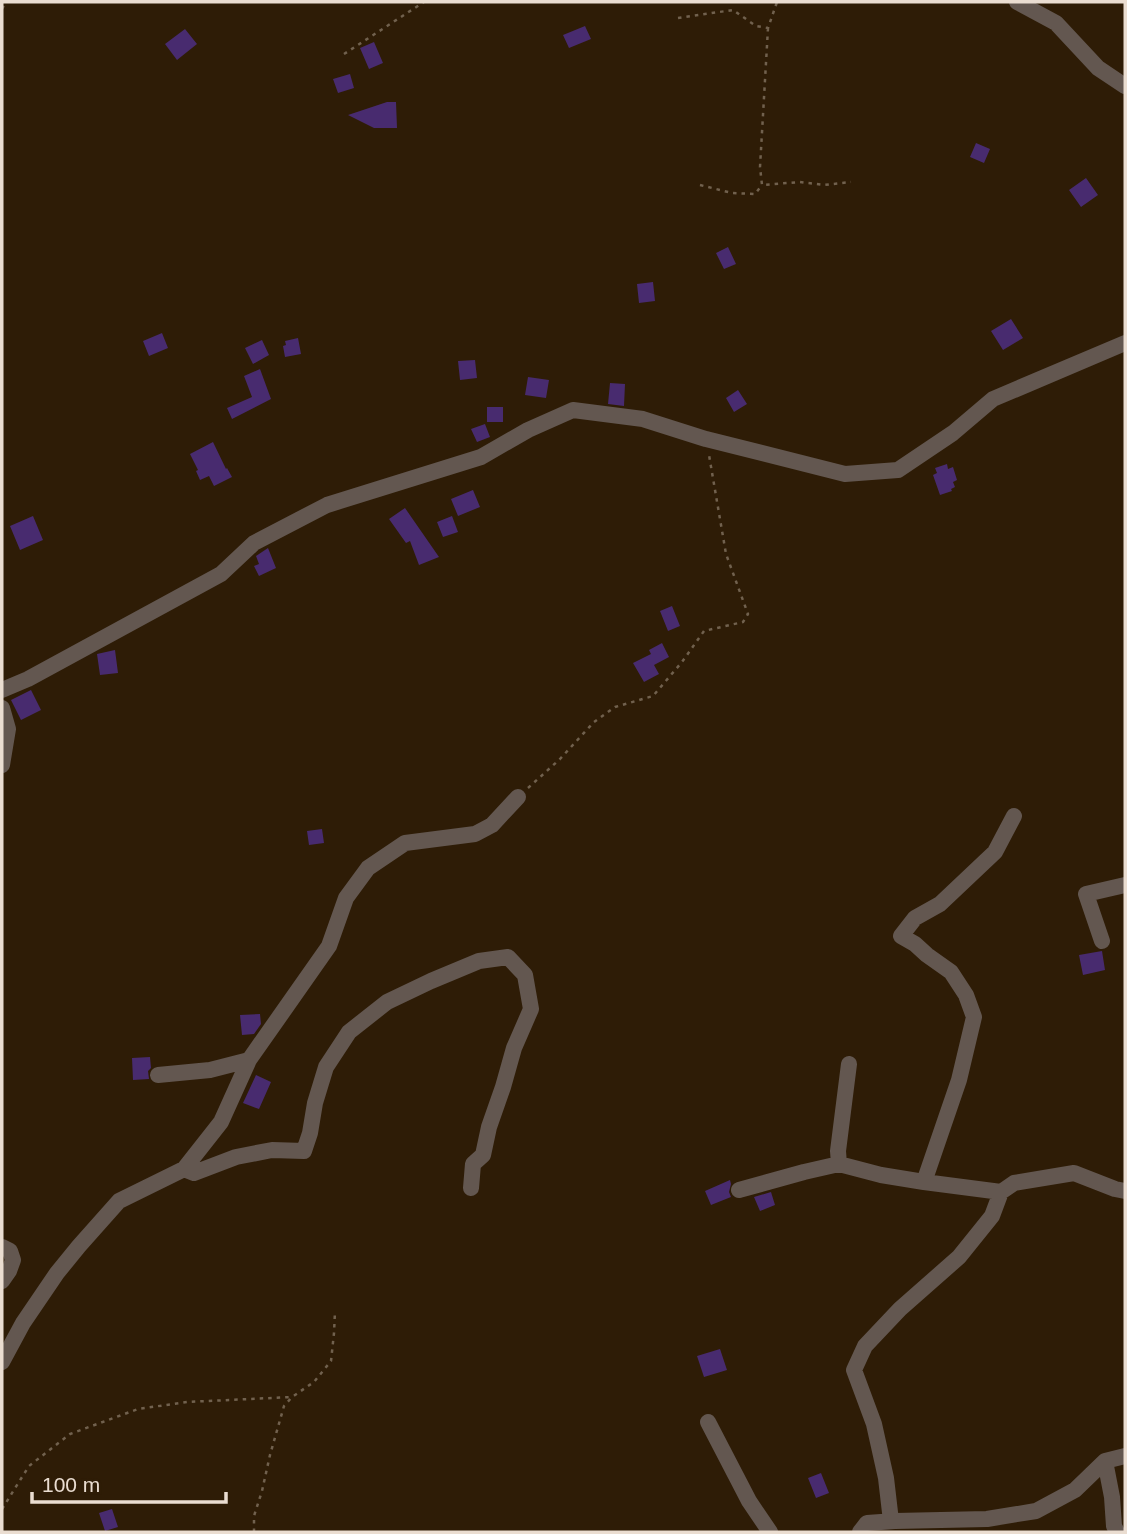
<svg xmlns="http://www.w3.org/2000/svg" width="1127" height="1534" font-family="Arial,sans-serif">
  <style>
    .building { fill: #482b6f }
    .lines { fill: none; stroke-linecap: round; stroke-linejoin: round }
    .path { stroke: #71614e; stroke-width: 2.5; stroke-dasharray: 3.5 5; stroke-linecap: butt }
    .minor { stroke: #635750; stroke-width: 16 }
  </style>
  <rect width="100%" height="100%" fill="#2e1c06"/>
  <path class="building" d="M585 26 591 39 569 48 563 35Z
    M185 29 197 44 177 60 165 44Z
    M374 42 383 63 369 69 360 48Z
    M350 74 354 88 338 93 333 79Z
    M387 102H396L397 128H374L348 115Z
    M976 143 990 149 984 163 970 157Z
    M1086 178 1098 195 1081 207 1069 190Z
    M728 247 736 264 724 269 716 253Z
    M653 282 655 301 639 303 637 284Z
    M1011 319 1023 338 1003 350 991 331Z
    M162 333 168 348 149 356 143 341Z
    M298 338 301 354 285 357 283 346 286 345 285 341Z
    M262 340 269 355 253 364 245 348Z
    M475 360 477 378 460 380 458 361Z
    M260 369 271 399 232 419 227 408 252 397 244 376Z
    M528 377 549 380 546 398 525 395Z
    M610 383 625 384 624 406 608 404Z
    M738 390 747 404 734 412 726 398Z
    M487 407H503V422H487Z
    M485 424 490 437 477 442 471 429Z
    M213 442 226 469 227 468 232 477 214 486 209 476 200 480 196 471 198 470 190 454Z
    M947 464 948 469 953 467 957 480 953 482 955 487 951 489 952 491 940 495 933 475 937 473 935 468Z
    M473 490 480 507 458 516 451 499Z
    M405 508 439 557 419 565 410 541 406 543 389 519Z
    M33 516 43 540 20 550 10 526Z
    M452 516 458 532 443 537 437 522Z
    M268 548 276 568 259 576 254 566 259 564 256 556Z
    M672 606 680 626 668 631 660 611Z
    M662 643 669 657 654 665 659 674 644 682 633 663 651 654 649 650Z
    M115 650 118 673 100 675 97 654Z
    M31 690 41 710 21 720 11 700Z
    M322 829 324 843 309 845 307 831Z
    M1102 951 1105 970 1083 975 1079 955Z
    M260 1014 261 1024 254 1034 242 1035 240 1015Z
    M150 1057 151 1068 148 1071 149 1079 133 1080 132 1058Z
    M256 1075 271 1082 259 1109 243 1103Z
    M730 1180 731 1184 729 1192 731 1197 711 1205 705 1191Z
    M771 1192 775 1205 760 1211 754 1197Z
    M720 1349 727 1370 704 1377 697 1356Z
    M821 1473 829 1493 816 1498 808 1478Z
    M112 1509 118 1527 105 1531 99 1513Z"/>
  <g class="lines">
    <path class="path" d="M2 9 6 2
      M678 18 733 10 756 26 768 28 777 2
      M768 28 760 167 762 185 800 182 824 185 851 182
      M344 54 424 2
      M700 185 732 193 755 194 762 185
      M528 788 560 759 594 722 615 707 653 696 682 662 704 631 743 622 748 614 726 554 709 455
      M2 1509 29 1466 70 1434 138 1409 187 1402 292 1397
      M254 1532V1516L262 1491 270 1455 284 1406 292 1397 314 1382 331 1361 334 1333 335 1311"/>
    <path class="minor" d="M1017 2 1056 23 1098 68 1125 86
      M2 690 28 679 221 574 254 543 327 505 481 457 528 430 573 410 643 419 706 439 845 474 898 470 953 433 993 399 1125 343
      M2 708 8 729 2 765
      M1102 941 1086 894 1125 885
      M158 1075 210 1070 249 1060
      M839 1164 838 1151 849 1064
      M184 1169 194 1173 236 1157 272 1150 304 1151 310 1133 315 1103 326 1067 349 1032 387 1002 431 981 479 961 508 957 525 975 531 1009 514 1048 503 1087 489 1127 483 1155 473 1164 471 1188
      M924 1182 959 1080 974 1017 966 995 951 972 927 955 915 944 901 936 915 918 940 904 995 852 1014 816
      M739 1190 804 1172 839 1164 881 1175 924 1182 1001 1192
      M2 1247 10 1251 13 1260 9 1271 2 1281
      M2 1362 23 1323 57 1273 79 1246 119 1201 184 1169 221 1122 249 1060 329 946 346 898 368 868 405 843 475 834 492 825 518 797
      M708 1422 749 1501 770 1532
      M1105 1461 1112 1497 1114 1526 1117 1532
      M891 1521 886 1478 874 1424 854 1370 865 1346 900 1309 959 1257 992 1216 1001 1192 1014 1183 1074 1173 1115 1189 1125 1191
      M860 1532 867 1523 895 1521 987 1519 1036 1511 1075 1490 1105 1461 1125 1456"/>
  </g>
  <rect width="1127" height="1534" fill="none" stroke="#eaddd1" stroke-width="7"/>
  <path d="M32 1492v10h194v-10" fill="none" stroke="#eaddd1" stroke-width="3.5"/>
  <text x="42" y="1492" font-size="21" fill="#eaddd1" stroke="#2e1c06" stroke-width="5" paint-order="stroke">100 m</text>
</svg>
